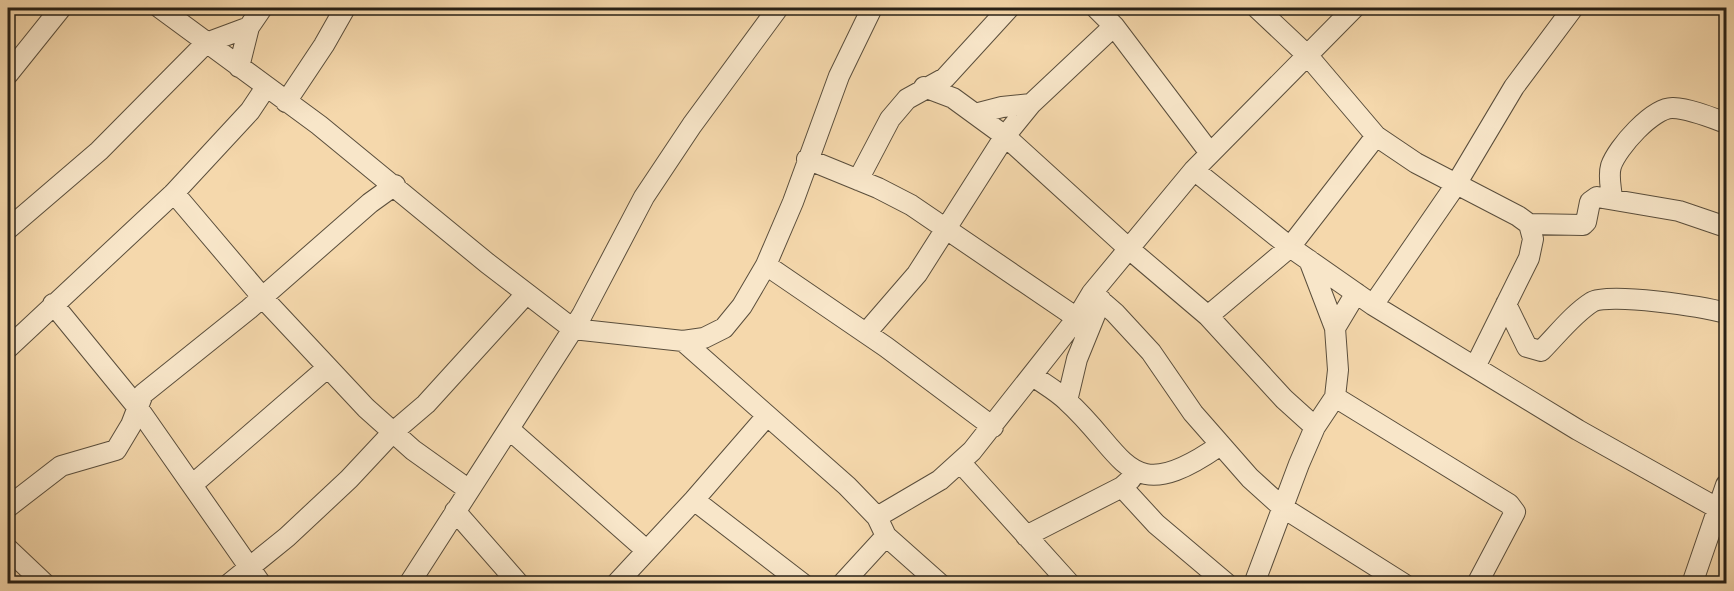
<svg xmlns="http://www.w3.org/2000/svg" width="1734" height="591" font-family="Cardo,serif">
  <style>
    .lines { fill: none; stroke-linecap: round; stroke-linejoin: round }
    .minor-casing { stroke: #5a4e3c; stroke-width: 22 }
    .minor { stroke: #f8e6c9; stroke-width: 20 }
  </style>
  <rect width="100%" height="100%" fill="#f5d8ac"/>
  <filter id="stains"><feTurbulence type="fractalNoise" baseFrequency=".00333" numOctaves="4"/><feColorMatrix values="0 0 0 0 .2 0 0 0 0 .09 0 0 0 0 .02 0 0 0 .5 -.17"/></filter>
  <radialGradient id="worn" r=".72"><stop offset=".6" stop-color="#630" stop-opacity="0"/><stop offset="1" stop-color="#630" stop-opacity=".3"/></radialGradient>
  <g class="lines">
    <defs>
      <path id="minor" d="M160 8 319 125 487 263 573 329 683 341 704 338 724 328 742 306 766 265 793 202 839 76 872 8
        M1096 8 1114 26 1210 153
        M1257 8 1308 56 1376 136 1416 163 1518 216 1529 224 1583 225 1586 222 1590 202 1597 197 1679 211 1726 227
        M239 67 249 27 262 8
        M8 74 61 8
        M924 87 953 98 1005 136 1128 248 1208 316 1284 399 1315 427
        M286 102 324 45 345 8
        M975 114 1002 107 1031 104
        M807 159 878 188 911 205 1077 318
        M1194 170 1290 247 1373 305 1578 430 1726 513
        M858 180 890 119 907 99 945 78 1009 8
        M174 193 263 298 366 408 413 450 469 490
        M1612 198C1611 187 1608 176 1611 166 1617 148 1653 107 1673 108 1691 109 1710 117 1726 123
        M8 229 99 151 206 43 249 27
        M766 265 886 347 993 427
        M1092 293 1115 313 1151 352 1193 413 1250 478 1282 507 1404 584
        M53 304 138 408 261 584
        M1506 304 1527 347 1541 351C1557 335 1573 314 1592 302 1609 292 1704 307 1726 313
        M1373 305 1455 186 1514 87 1573 8
        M1208 316 1290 247 1376 136
        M1335 328 1356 293
        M866 333 917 274 1005 136 1031 104 1114 26
        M683 341 847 486 877 517 886 536 940 584
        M8 348 174 193 250 111 266 87
        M1475 367 1529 258 1533 239 1529 224
        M1033 376C1044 384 1057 391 1067 401 1127 455 1127 510 1219 446
        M1335 397 1509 504 1515 512 1477 584
        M1067 401 1077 359 1101 300
        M509 429 646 550
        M960 462 1070 584
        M192 485 327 368
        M1122 487 1156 524 1227 584
        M694 500 803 584
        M8 507 61 466 116 450 131 425 143 394 249 309 370 203 395 185
        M455 511 519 584
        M877 517 940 480 972 451 1077 318 1092 293 1194 170 1354 8
        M1026 536 1122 487 1131 479
        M8 549 45 584
        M229 584 287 537 349 479 392 433 426 404 526 294
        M409 584 582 315 644 197 692 125 778 8
        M616 584 694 500 766 417
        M842 584 886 536
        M1254 584 1299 464 1315 427 1335 397 1338 370 1335 328 1309 260
        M1692 584 1726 485"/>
    </defs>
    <use href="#minor" class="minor-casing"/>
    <use href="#minor" class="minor"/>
  </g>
  <rect width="1734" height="591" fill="none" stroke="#f5d8ac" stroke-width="30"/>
  <rect x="9" y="9" width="1716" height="573" fill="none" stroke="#272016" stroke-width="3"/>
  <rect x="15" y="15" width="1704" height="561" fill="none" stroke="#272016" stroke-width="1.5"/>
  <rect width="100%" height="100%" filter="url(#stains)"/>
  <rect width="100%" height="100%" fill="url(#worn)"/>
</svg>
